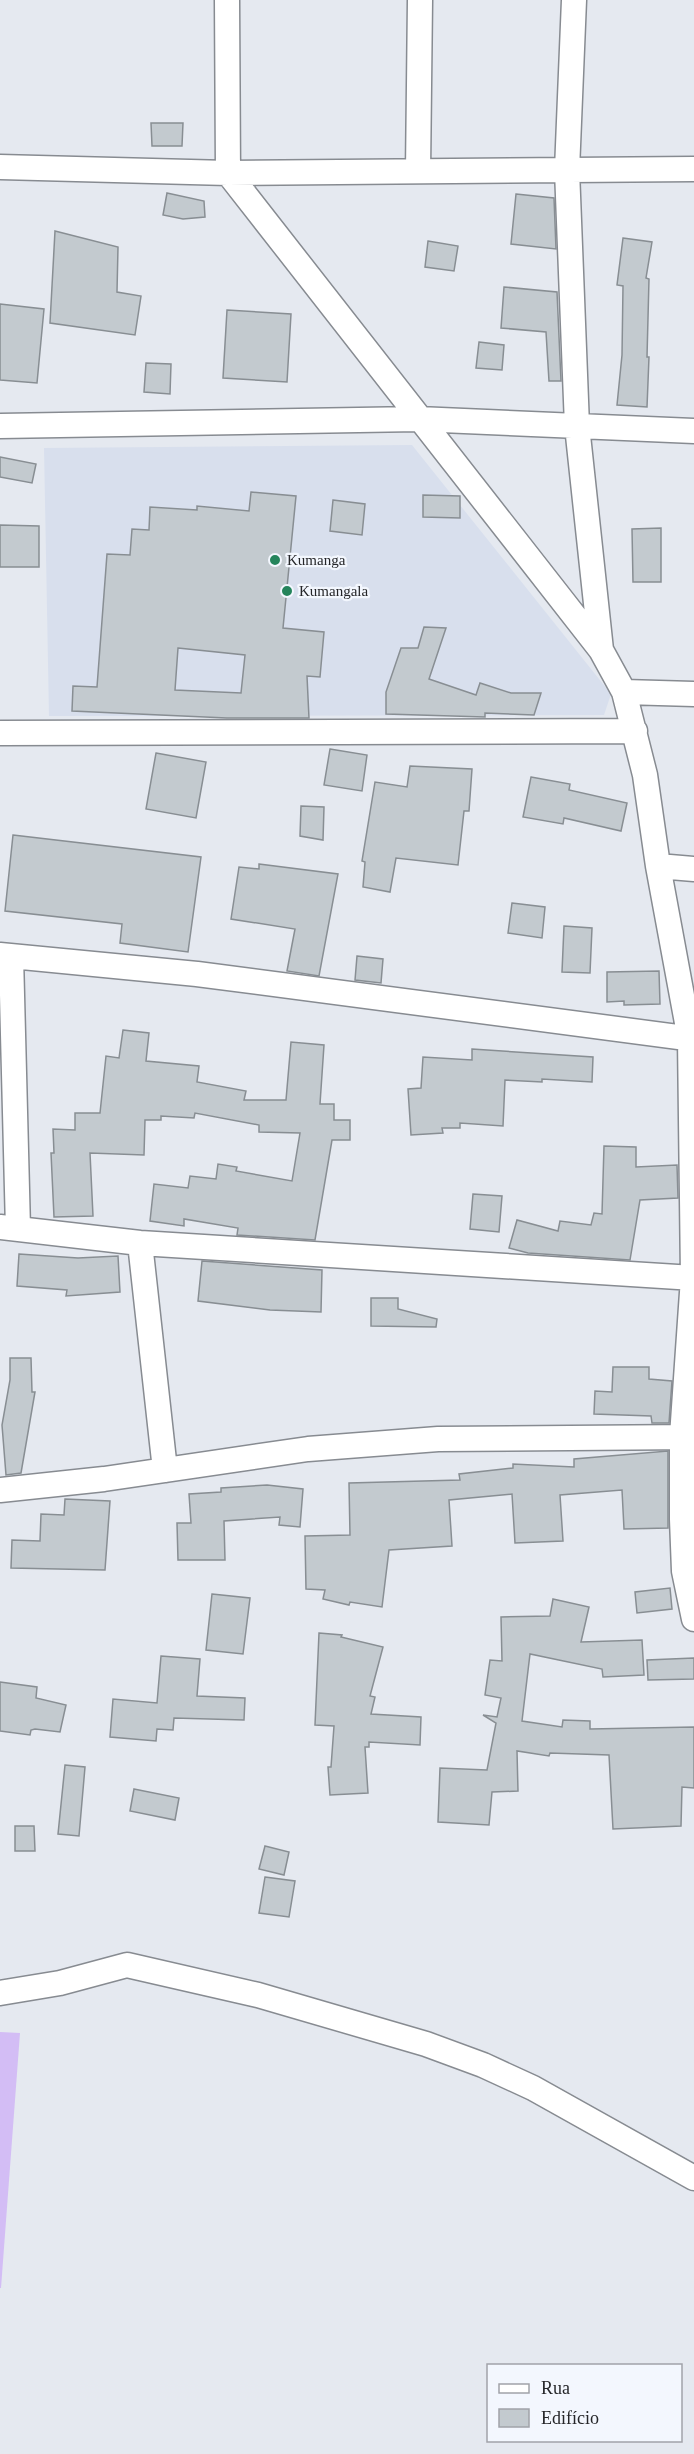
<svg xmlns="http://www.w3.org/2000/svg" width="694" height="2454" font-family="'Times New Roman',serif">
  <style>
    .built { fill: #d8dfed }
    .green { fill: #d3bdf5 }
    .building { fill: #c3cacf; stroke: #888e93; stroke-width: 1.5; fill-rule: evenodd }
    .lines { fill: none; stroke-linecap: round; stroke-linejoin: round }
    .minor-casing { stroke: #878b91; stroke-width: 27 }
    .minor { stroke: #fff; stroke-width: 24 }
    .poi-dot { fill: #24845b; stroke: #f3f7fe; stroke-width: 2 }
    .labels { text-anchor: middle; stroke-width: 4.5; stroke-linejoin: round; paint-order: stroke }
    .poi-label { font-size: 15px; fill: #252629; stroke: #f3f7fe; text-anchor: start }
  </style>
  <rect width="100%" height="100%" fill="#e5e9f0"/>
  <path class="built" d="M412 445 611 694 604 715 49 716 44 448Z"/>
  <path class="green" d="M0 2032 20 2033 1 2288H0Z"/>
  <path class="building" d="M151 123H183L182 146H152Z
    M167 193 204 201 205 217 183 219 163 215Z
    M516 194 554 198 556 249 511 244Z
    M55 231 118 247 117 292 141 296 135 335 50 323Z
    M623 238 652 242 646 278 649 279 647 357H649L647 407 617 405 622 355 623 286 617 285Z
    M428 241 458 246 454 271 425 267Z
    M504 287 557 292 561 381H549L546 332 501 328Z
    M0 304 44 309 37 383 0 380Z
    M227 310 291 314 287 382 223 378Z
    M479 342 504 345 502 370 476 368Z
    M146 363 171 364 170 394 144 392Z
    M0 457 36 464 32 483 0 477Z
    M251 492 296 496 283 628 324 632 320 677 307 676 309 718H227L72 711 73 686 97 687 107 554 130 555 132 529 149 530 150 507 197 510V506L249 511ZM178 648 245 655 241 693 175 690Z
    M423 495 460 496V518L423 517Z
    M333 500 365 504 362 535 330 531Z
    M0 525 39 526V567H0Z
    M661 528V582H633L632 529Z
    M424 627 446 628 429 679 476 695 480 683 511 693H541L534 715 485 713V717L386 714V692L401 648H418Z
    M330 749 367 755 362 791 324 785Z
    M156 753 206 762 196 818 146 809Z
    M410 766 472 769 469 811H464L458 865 396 858 390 892 363 887 365 862 362 861 375 782 407 787Z
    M531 777 570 784 569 790 627 803 621 831 564 818 563 824 523 817Z
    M301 806 324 807 323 840 300 836Z
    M13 835 201 857 188 952 120 943 122 924 5 911Z
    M259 864 338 874 319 976 287 971 295 929 231 919 239 867 259 869Z
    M512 903 545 907 542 938 508 933Z
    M564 926 592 928 590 973 562 972Z
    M357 956 383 959 381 983 355 980Z
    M659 971 660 1004 624 1005V1001L607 1002V972Z
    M123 1030 149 1033 146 1061 199 1066 197 1082 246 1091 244 1100H286L291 1042 324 1045 320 1104H334V1120H350V1140H332L315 1240 237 1235 238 1228 184 1219V1226L150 1221 154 1184 188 1188 190 1176 216 1179 218 1164 237 1167 236 1171 292 1181 300 1133 259 1132V1125L195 1113 194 1118 161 1116V1120H145L144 1155 90 1153 93 1216 54 1217 51 1153H54L53 1129 75 1130V1113H100L106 1056 119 1058Z
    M472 1049 593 1057 592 1082 542 1079V1082L505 1080 503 1126 460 1123V1128H442L443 1133 411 1135 408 1089 421 1088 423 1057 472 1060Z
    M604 1146 636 1147V1167L677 1165 678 1198 640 1200 630 1260 528 1253 509 1248 517 1220 558 1231 560 1221 591 1225 594 1213 602 1214Z
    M473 1194 502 1196 499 1232 470 1229Z
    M19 1254 78 1258 118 1256 120 1292 66 1296 67 1290 17 1286Z
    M202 1261 322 1270 321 1312 270 1310 198 1301Z
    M371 1298H398V1309L437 1319 436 1327 371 1326Z
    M10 1358H31L32 1392H35L21 1473 6 1475 2 1425 10 1380Z
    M613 1367H649V1379L672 1381 669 1423H652L651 1416 594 1414 595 1391 612 1392Z
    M668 1451V1528L624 1529 622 1490 560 1495 563 1541 515 1543 512 1494 449 1500 452 1546 389 1550 382 1607 350 1602 349 1605 323 1599 325 1590 306 1589 305 1536 350 1535 349 1483 460 1480 459 1474 513 1468V1464L574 1467V1459Z
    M267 1485 303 1489 300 1527 279 1525 280 1517 224 1521 225 1560H178L177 1523H191L189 1494 221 1492V1488Z
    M65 1499 110 1501 105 1570 11 1568 12 1540 40 1541 41 1514 64 1515Z
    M670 1588 672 1609 637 1613 635 1592Z
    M212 1594 250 1598 243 1654 206 1650Z
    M553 1599 589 1607 581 1642 642 1640 644 1675 603 1677 602 1669 530 1654 522 1721 562 1727 563 1720 590 1721V1729L694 1727V1788L682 1787 681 1826 613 1829 609 1755 550 1753 549 1756 517 1751 518 1791 492 1792 489 1825 438 1822 440 1768 487 1770 496 1723 483 1715 497 1717 501 1698 485 1695 490 1660 502 1661 501 1617 550 1616Z
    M319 1633 342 1635 341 1637 383 1647 370 1696 375 1697 371 1714 421 1717 420 1745 369 1742V1747H365L368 1793 330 1795 328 1767H331L334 1726 315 1725Z
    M161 1656 200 1659 197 1696 245 1698 244 1720 174 1718 173 1730 157 1729 156 1741 110 1737 113 1699 157 1703Z
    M694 1658V1679L648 1680 647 1660Z
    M0 1682 37 1687 36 1698 66 1705 60 1732 35 1729 31 1730 30 1735 0 1731Z
    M65 1765 85 1767 79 1836 58 1834Z
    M134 1789 179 1798 175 1820 130 1811Z
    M15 1826H34L35 1851H15Z
    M265 1846 289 1852 284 1875 259 1869Z
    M265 1877 295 1881 289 1917 259 1913Z"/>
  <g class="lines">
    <defs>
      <path id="minor" d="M227 0 228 173 601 650 624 692 645 775 658 866 690 1039 693 1278 682 1436V1519L684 1571 694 1619
        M574 0 567 170 577 426 601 650
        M0 167 228 173 694 169
        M418 171 420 0
        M0 426 418 419 694 431
        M624 692 694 694
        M0 733 635 731
        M658 866 694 869
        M0 955 197 974 694 1039
        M11 956 18 1229
        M0 1227 140 1243 694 1278
        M140 1243 165 1470
        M0 1490 104 1479 308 1449 438 1439 694 1437
        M0 1993 60 1983 127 1965 258 1995 426 2044 483 2065 533 2088 694 2178"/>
    </defs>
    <use href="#minor" class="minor-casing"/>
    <use href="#minor" class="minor"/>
  </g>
  <g class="poi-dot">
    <circle cx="275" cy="560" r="6"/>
    <circle cx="287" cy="591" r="6"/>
  </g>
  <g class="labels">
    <g class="poi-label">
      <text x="287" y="565">Kumanga</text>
      <text x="299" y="596">Kumangala</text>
    </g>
  </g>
  <rect x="487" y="2364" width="195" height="78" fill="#f3f7fe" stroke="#a1a3a9" stroke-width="1.5"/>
  <rect x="499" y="2384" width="30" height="9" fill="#ffffff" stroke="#a1a3a9" stroke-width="1.5"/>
  <text x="541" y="2394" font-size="18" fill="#252629">Rua</text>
  <rect x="499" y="2409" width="30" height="18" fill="#c3cacf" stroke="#a1a3a9" stroke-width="1.5"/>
  <text x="541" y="2424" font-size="18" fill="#252629">Edifício</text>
</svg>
